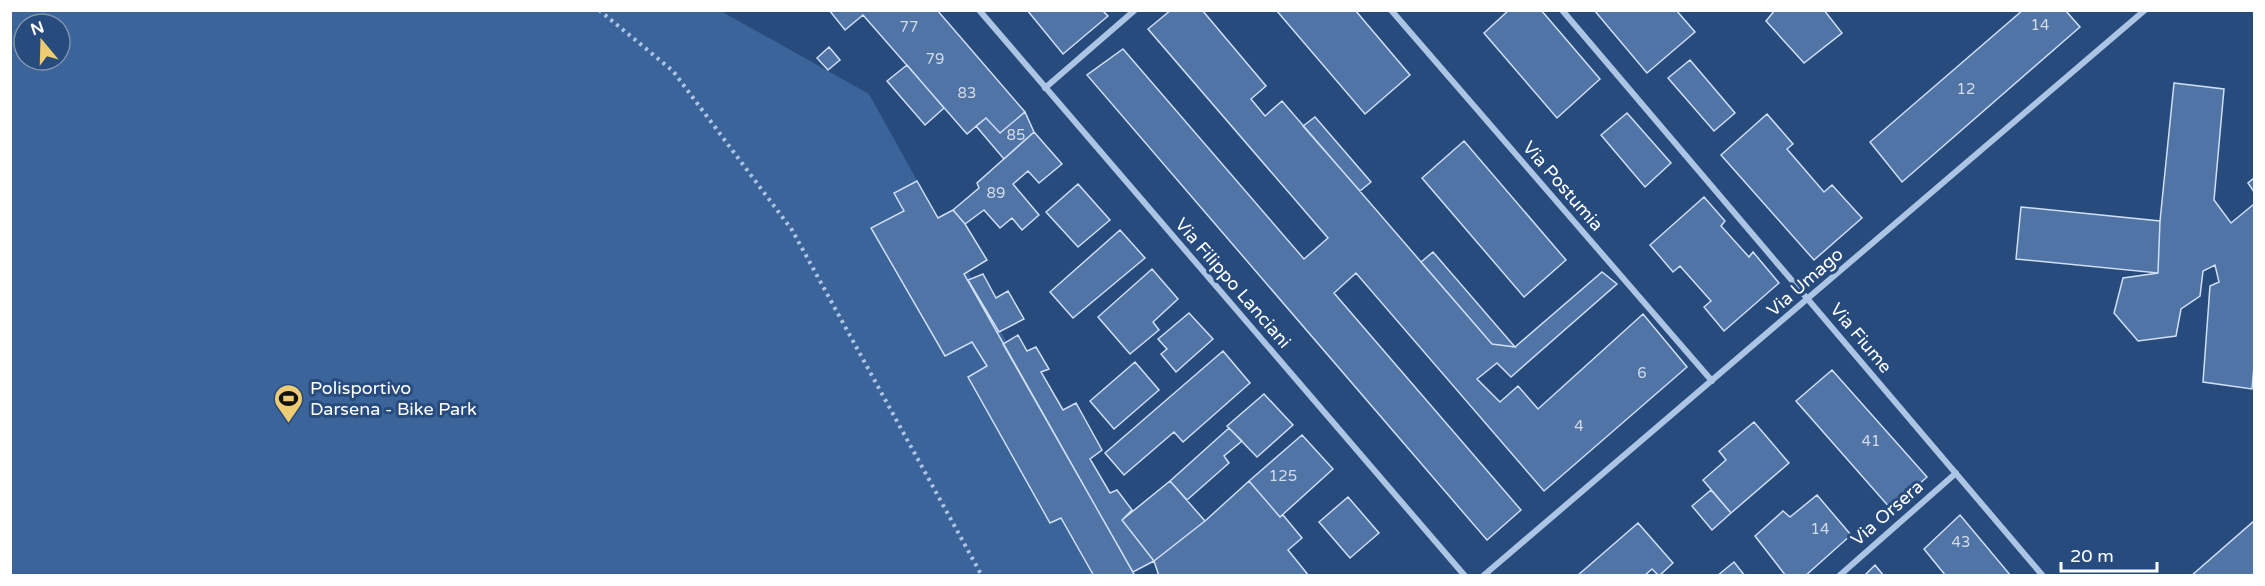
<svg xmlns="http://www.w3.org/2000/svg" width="2265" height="586" font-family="'Varela Round',sans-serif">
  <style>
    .green { fill: #3b649a; fill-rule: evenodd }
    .building { fill: #5074a6; stroke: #cfdff4; stroke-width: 1.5 }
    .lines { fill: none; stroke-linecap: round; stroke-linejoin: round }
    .path { stroke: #adc5e5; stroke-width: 4; stroke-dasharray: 3 4.5; stroke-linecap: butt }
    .minor { stroke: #adc5e5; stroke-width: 6 }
    .labels { text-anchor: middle; stroke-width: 6; stroke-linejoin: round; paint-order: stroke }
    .number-label { font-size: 15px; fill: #d3dce9 }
    .street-label { font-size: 18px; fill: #fff; stroke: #274b7d }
    .poi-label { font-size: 18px; fill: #fff; stroke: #274b7d; text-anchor: start }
  </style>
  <rect width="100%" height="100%" fill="#274b7d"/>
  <path class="green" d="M719 10 869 94 1136 575 11 576V11ZM24 24H60V60H24Z"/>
  <path class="building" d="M829 10H937L1025 112 1000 133 986 118 967 134 863 15 845 30Z
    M1027 10H1102L1108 16 1063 54Z
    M1171 10H1202L1266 86 1251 99 1265 116 1282 101 1492 344 1515 347 1602 272 1617 284 1511 377 1497 363 1477 379 1500 402 1518 386 1538 409 1643 314 1687 367 1544 491 1356 273 1334 293 1521 510 1487 540 1087 75 1123 49 1304 259 1328 238 1148 29Z
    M1276 10H1355L1410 75 1365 114Z
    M1509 10H1541L1600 79 1557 118 1484 33Z
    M1594 10H1676L1695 32 1647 73Z
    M1775 10H1824L1842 33 1804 63 1766 21Z
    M2023 10H2065L2080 27 1902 182 1870 142Z
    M829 47 840 60 828 70 817 58Z
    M1690 60 1735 113 1714 131 1668 78Z
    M907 65 944 108 925 125 887 81Z
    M2174 83 2224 89 2214 200 2231 223 2254 204V366L2252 389 2203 382 2210 286 2219 282 2215 265 2203 271 2200 296 2181 309 2176 336 2138 341 2114 313 2123 278 2158 273 2160 221Z
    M1025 112 1034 132 1004 159 976 126 986 118 1000 133Z
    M1627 113 1671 163 1645 187 1601 135Z
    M1767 114 1793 144 1787 149 1824 192 1832 185 1862 218 1814 260 1721 155Z
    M1315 117 1371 182 1360 191 1303 126Z
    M1034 132 1062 164 1039 183 1028 171 1013 184 1039 215 1022 230 1012 218 1000 228 984 210 965 224 953 210 979 188 977 183Z
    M1464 141 1566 260 1524 297 1422 178Z
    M2254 178V192L2248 183Z
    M917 181 938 218 953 210 965 224 987 260 964 274 1135 576H1094L1061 518 1050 523 968 377 987 366 972 342 945 356 871 228 904 211 894 193Z
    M1078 184 1110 220 1078 247 1046 212Z
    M1704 197 1725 221 1721 226 1749 257 1753 252 1779 283 1724 331 1704 307 1711 301 1680 266 1673 272 1650 245Z
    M2021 207 2160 221 2158 273 2016 259Z
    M1120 230 1145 258 1073 318 1050 292Z
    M1433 252 1515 347 1492 344 1421 262Z
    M1152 269 1178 299 1153 322 1159 330 1130 354 1098 317Z
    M983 274 996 298 1008 291 1024 319 999 332 968 280Z
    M1189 313 1213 339 1176 372 1161 354 1167 349 1158 339Z
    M1018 335 1027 351 1036 347 1049 369 1041 372 1063 410 1076 403 1102 450 1090 459 1110 493 1117 490 1132 510 1122 520 1154 561 1133 572 1003 344Z
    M1223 351 1250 383 1183 442 1174 432 1124 475 1105 453Z
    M1135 362 1159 390 1114 429 1090 401Z
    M1832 370 1927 477 1891 509 1796 401Z
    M1264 394 1293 425 1257 457 1227 426Z
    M1754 422 1789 463 1731 513 1703 480 1726 460 1719 451Z
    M1229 428 1242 441 1224 456 1229 463 1187 500 1170 481Z
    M1302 435 1333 469 1280 517 1249 481Z
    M1170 481 1205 521 1154 561 1122 520Z
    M1249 481 1280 517 1283 515 1302 538 1288 550 1309 576H1159L1154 561 1205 521Z
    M1711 490 1731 513 1712 530 1692 506Z
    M1817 495 1851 535 1805 576H1786L1755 536 1783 511 1790 517Z
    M1348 497 1379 533 1350 558 1319 522Z
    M1960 515 2011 576H1946L1924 549Z
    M2254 521V576H2191Z
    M1638 523 1673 563 1659 576 1652 569 1644 576H1577Z
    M1734 562 1745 576H1717Z
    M1875 565 1884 576H1864Z"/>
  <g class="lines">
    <path class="path" d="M599 10 673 71 792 230 982 576
      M10 11 12 10"/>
    <path class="minor" d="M979 10 1465 576
      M1391 10 1712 381
      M1562 10 2043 576
      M1045 88 1135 10
      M1483 576 2145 10
      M1839 576 1956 473"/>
  </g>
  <defs>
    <symbol id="stadium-pin" viewBox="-11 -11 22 30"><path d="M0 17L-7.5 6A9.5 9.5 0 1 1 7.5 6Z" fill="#edcc73" stroke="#274b7d"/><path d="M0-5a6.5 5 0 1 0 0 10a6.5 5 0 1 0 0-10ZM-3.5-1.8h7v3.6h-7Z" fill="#111"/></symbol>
  </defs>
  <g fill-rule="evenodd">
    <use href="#stadium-pin" x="272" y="382" width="33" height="45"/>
  </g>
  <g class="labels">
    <g class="number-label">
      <text x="2040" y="30">14</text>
      <text x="909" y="32">77</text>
      <text x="935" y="64">79</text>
      <text x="1966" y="94">12</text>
      <text x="967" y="98">83</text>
      <text x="1016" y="140">85</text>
      <text x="996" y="198">89</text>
      <text x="1642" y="378">6</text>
      <text x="1579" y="431">4</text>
      <text x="1871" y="446">41</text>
      <text x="1283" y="481">125</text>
      <text x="1820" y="534">14</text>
      <text x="1961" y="547">43</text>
    </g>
    <g class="street-label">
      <text transform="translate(1563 186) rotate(49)" y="6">Via Postumia</text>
      <text transform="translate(1805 282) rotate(-41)" y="6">Via Umago</text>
      <text transform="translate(1233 283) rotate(49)" y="6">Via Filippo Lanciani</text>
      <text transform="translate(1861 338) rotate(50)" y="6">Via Fiume</text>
      <text transform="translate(1887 513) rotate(-41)" y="6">Via Orsera</text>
    </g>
    <g class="poi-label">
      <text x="310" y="394">Polisportivo<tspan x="310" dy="21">Darsena - Bike Park</tspan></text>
    </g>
  </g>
  <rect width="2265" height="586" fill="none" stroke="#ffffff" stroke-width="24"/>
  <g transform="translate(42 42) rotate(341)"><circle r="28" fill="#274b7d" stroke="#7d93b1" stroke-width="1.5"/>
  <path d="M0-4.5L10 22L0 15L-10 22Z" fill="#edcc73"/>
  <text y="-9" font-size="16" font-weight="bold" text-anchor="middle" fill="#ffffff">N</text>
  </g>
  <path d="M2061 562v9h96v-9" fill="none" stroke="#ffffff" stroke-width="3"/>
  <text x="2070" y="562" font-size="18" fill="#ffffff" stroke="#274b7d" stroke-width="4.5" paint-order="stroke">20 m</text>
</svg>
